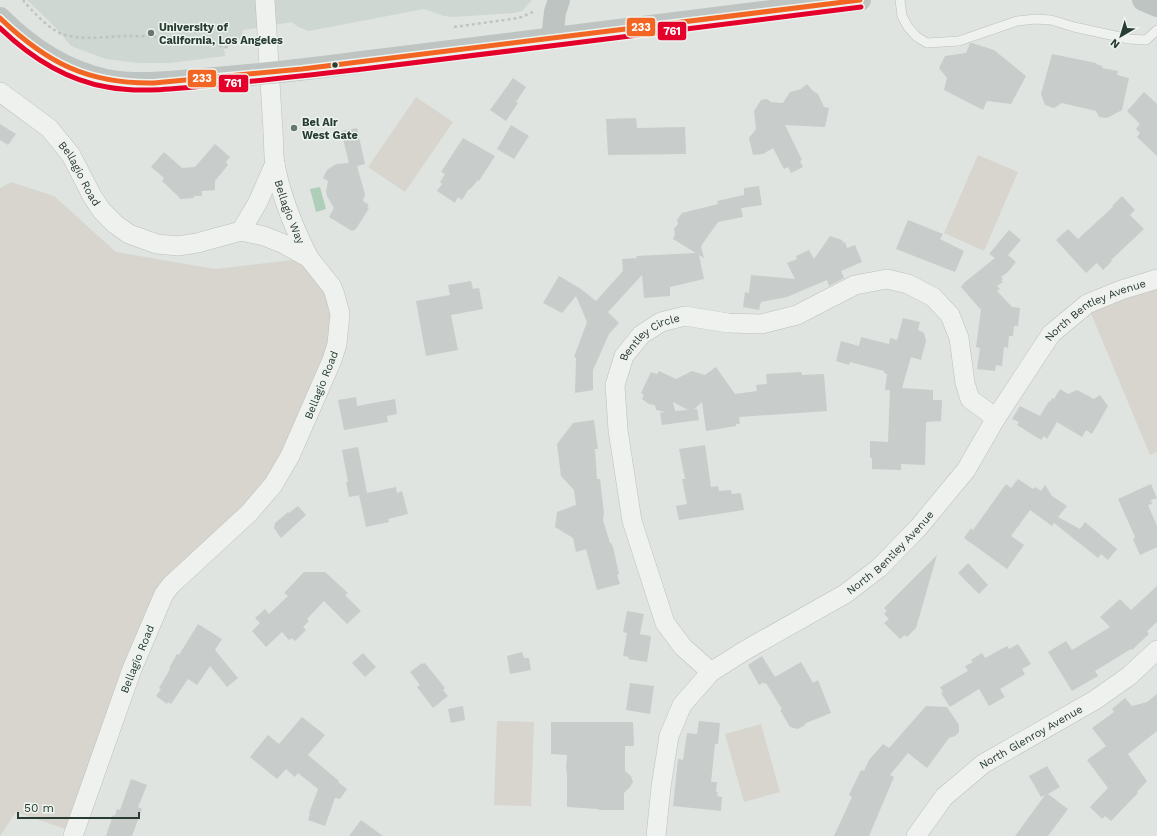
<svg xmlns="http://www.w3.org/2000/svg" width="1157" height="836" font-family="'Work Sans',sans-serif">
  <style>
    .built { fill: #ced7d1 }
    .green { fill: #d7d5ce }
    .water { fill: #afceb9 }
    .building { fill: #c8ccca; fill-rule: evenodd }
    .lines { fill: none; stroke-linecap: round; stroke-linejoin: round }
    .lane-casing { stroke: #bbc0bd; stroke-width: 10 }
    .street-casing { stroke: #bbc0bd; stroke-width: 20 }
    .path { stroke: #bfc4c1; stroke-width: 2.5; stroke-dasharray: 3 3; stroke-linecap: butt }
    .lane { stroke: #eff1ef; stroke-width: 9 }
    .street { stroke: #eff1ef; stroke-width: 19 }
    .secondary { stroke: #bdc4c1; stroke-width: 22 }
    .bus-1-casing { stroke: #edf4f0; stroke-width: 8 }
    .bus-2-casing { stroke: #edf4f0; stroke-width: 8 }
    .bus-1 { stroke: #f26522; stroke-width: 5 }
    .bus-2 { stroke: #e4002b; stroke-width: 5 }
    .poi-dot { fill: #68776f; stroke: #edf4f0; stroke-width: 1.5 }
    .bus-dot { fill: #283c31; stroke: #edf4f0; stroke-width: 1.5 }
    .labels { text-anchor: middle; stroke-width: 3; stroke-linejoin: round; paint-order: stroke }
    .poi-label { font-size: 11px; font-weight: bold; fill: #283c31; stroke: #edf4f0; text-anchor: start }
    .street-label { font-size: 11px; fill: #283c31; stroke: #edf4f0 }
    .line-badge { stroke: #edf4f0; stroke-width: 1.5 }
    .badge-label { font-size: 11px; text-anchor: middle; font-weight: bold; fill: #fff }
  </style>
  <rect width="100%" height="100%" fill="#dfe4e1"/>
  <path class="built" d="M27 0H532L522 11 514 13 453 17 444 16 424 9 309 31 298 27 292 22 243 30 242 36 236 43 224 49 225 56 170 63H139L106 59 71 46 54 26Z"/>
  <path class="green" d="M416 97 453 122 405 192 368 167Z
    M978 155 1018 172 984 251 944 233Z
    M11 182 54 196 116 252 215 269 309 258 340 314 281 472 171 585 74 832 16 812 0 836V188Z
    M1157 279V452L1150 455 1087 304Z
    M497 721 534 722 531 806 494 805Z
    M761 724 780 792 744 802 725 734Z"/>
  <path class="water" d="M320 187 326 209 316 212 310 189Z"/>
  <path class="building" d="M970 43H972L994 50 1026 76 1011 104 987 101 983 110 944 90 947 78 939 68 945 56 966 53Z
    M1052 54 1096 63V64L1102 66V68L1118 71 1117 75 1129 78 1122 110 1107 118 1099 117 1096 111 1062 103 1054 108 1045 105 1041 94Z
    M513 78 526 87 516 102 518 103 506 121 490 110Z
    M807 84 813 91 818 94 824 107 829 108 825 127 785 125 802 160 800 161 803 167 791 173 788 167 784 169 773 148 763 154 753 155 749 138 756 129 754 111 761 100 767 99 771 102 783 103 790 92 801 89Z
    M1144 92 1157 104V156L1137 137 1140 133 1136 129 1140 124 1127 111Z
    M636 118 637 128 685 127 686 154 608 155 606 119Z
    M0 124 16 134 8 145 0 140Z
    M511 125 529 136 514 159 497 149Z
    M357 128 365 164 357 166 365 194 363 201 369 205 367 207 369 208 356 229 352 231 329 217 334 208 327 196 326 192 328 181 323 178 327 170 336 164 349 163 341 131Z
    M463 138 495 156 479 181 478 180 473 186 470 189H469L462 200 458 197 455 203 437 191 442 184 440 182 445 174 441 172Z
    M215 144 230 157 226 162 228 165 215 181V190L202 191V196H194V198L180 199 178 196 162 181 164 178 151 167 164 152 182 168 195 167Z
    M759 186 762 205 741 208 743 217 718 222 701 246 704 258 699 255 704 279 670 287V296L644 298 642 275 608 312 619 323 609 334 593 370V390L575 393 576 358 574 357 587 322 576 296 562 313 543 303 559 276 581 289 596 301 623 271 622 259 637 258 636 256 696 253 673 239 675 235 674 229 678 224 677 220 682 213 718 204 717 201 744 195V188Z
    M1122 196 1135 210 1130 215 1144 229 1111 260 1112 261 1103 270 1097 263 1086 273 1056 240 1068 229 1078 239 1113 207 1112 206Z
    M908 220 943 234 940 239 964 251 955 272 896 249Z
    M1009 230 1021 240 1008 255 1016 262 1008 272 1001 277 1003 279 1001 280 1003 282 997 286 1000 289 997 291 1012 307 1020 308 1018 326H1014L1013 336H1009L1008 348 1004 347 1002 366 996 365 995 371 977 369 980 348 976 347 981 310 961 287 965 282 995 258 989 254Z
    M830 236 842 240 843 243 845 242 847 248 855 245 862 262 841 271 844 278 829 286 827 280 787 297 761 302 759 310 743 307 745 292 749 293 751 275 795 279 787 263 797 259 796 256 809 250 814 259Z
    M471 281 473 289 479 288 483 309 451 315 458 350 426 356 416 301 450 295 448 285Z
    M903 318 920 322 918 330 924 333 926 341 921 360 911 357 902 388 933 390V400H942L941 421 926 422 925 465 901 464V470L872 469V458H870V441L888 442 890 390H885L887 374 884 373V371L850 362 849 365 836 361 841 341 859 346 861 337 889 344 890 338 897 340Z
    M716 367 735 394 757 391 756 385 767 384 766 374 801 372 802 375 824 374 827 411 739 417 740 424H736V426L706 431 702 402 694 409H697L699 420 662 425 660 413 665 412 656 410 655 405 649 404 642 399 644 395 641 393 651 372 657 374 659 371 676 379 692 371 705 375ZM673 402 688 410 675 411Z
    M1060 389 1068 394 1077 390 1094 399 1100 395 1108 406 1092 434 1086 430 1082 437 1057 422 1047 439 1044 436 1041 440 1017 425 1019 422 1012 419 1020 406 1040 416 1049 401 1050 402 1052 398 1054 399Z
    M356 397 357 406 395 399 397 414 387 416 388 422 344 430 338 400Z
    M594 420 598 449H595L597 479H600L604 513 603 520 610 543H611L613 547 619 574 617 575 620 584 597 590 586 549 576 552 573 538 555 527 557 512 576 505 574 490 561 476 557 444 573 423Z
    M705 445 711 487 718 486 719 491 731 490 732 494 739 493 741 494 744 510 679 520 676 506 687 504 682 479H685L679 449Z
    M358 447 367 493 396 487 397 493 402 491 408 514 388 519 389 522 366 527 359 495H360L349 497 346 482H348L342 450Z
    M1018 479 1033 489 1035 487 1041 491 1045 485 1052 496 1067 506 1058 517 1080 529 1085 522 1117 549 1108 560 1101 554 1098 558 1054 523 1052 526 1030 510 1011 536 1024 545 1007 569 964 538 971 528 973 530 1006 484 1011 488Z
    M1151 484 1157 498 1151 500 1152 504 1148 505 1157 526V547L1140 555 1133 539 1135 537 1118 499Z
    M298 506 306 515 281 538 274 528 275 523 288 512 289 513Z
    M937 555 916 628 907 637 905 635 900 639 884 623 889 619 884 614 887 611 884 608Z
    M968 563 988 585 979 594 958 573Z
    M304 572H325L348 593 345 595 361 611 347 624 324 601 307 619 309 621 303 627 306 630 295 641 292 638 289 640 282 632 266 647 252 631 260 623 255 618 265 609 269 614 288 596 284 593Z
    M1157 586V622L1147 631 1149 634 1132 650 1131 649 1095 671 1098 676 1072 691 1048 652 1066 641 1072 650 1110 627 1100 617 1120 599 1131 610Z
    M627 611 644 614 640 634 650 636 651 637 647 662 628 659 629 657 623 656 627 633 623 632Z
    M198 624 222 639 215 650 238 678 227 687 210 666 197 685 188 679 171 704 168 702 167 704 156 696 161 689 159 688 170 669 169 668 177 654 179 655Z
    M1018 644 1031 664 1022 669 1025 674 1000 689 1005 697 989 706 979 689 950 707 941 693 943 692 940 687 968 671 965 666 973 662 971 660 982 653 985 658 1007 646 1009 649Z
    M522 652 524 658H529L531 670 510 674 507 656Z
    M363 653 376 667 365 677 352 663Z
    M762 656 775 677 801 662 813 683 818 680 831 713 806 723 805 725 798 729 790 727 780 710 782 709 766 683 764 684V682L759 685 748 665Z
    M422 663 423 664 425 663 445 688 443 690 448 696 433 708 417 687 420 685 410 672Z
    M630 683 654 686 650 714 626 710Z
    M1157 694V731L1128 754 1147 781 1137 792 1138 793 1111 821 1105 816 1102 819 1090 807 1108 788 1087 760 1106 746 1092 728 1114 712 1112 709 1125 698 1132 706 1147 702Z
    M463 706 465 720 451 723 448 709Z
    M926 706 947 707 959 725V732L955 736 949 738 927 768 908 753 890 775 894 777 869 836H834L852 797 849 795 861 770 864 771 869 760 883 744 889 748Z
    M302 717 325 735 308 755 339 781 338 782 347 789 340 799 335 798 325 826 308 820 310 814 309 813 318 789 298 773 295 777 286 769 277 779 250 757 268 735 279 744Z
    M699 721 720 723 718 744H715L711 782H717L716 792H718L717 796 722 797 721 811 673 806 678 759 683 760 687 733 697 734Z
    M551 722H633L634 746H625V771L631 776 633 782 630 787 624 793V810H598V809L567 807V773L566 768 567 755 551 754Z
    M1047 766 1060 787 1048 794 1068 809 1048 836H1015L1045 795 1041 797 1029 776Z
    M131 779 147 785 138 807 142 809 132 836H106L113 815 115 816 117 809 120 810Z
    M361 820 383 836H349Z"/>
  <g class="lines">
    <defs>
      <path id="lane" d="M900 0 902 16 908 27 917 37 927 43 959 41 1017 21 1036 19 1051 20 1074 27 1129 39 1146 40 1157 30"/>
      <g id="street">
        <path d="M265 0 273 131"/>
        <path id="s1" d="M0 92 49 128 71 155 92 196 102 211 115 224 129 234 157 244 178 246 197 243 241 231 264 236 284 244 309 258 332 287 335 295 340 314 337 344 332 360 290 456 273 485 249 513 171 585 164 594 132 669 73 836"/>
        <path id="s2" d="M273 133C274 143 273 154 275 164 281 197 294 228 309 258"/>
        <path d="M241 231 258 202 275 163"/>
        <path id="s3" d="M711 672 683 647 665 623 632 521 618 430 615 385 624 356 641 335 661 322 685 316 728 323 761 324 797 315 855 285 887 279 908 284 933 297 950 315 959 338 965 383 970 399 996 418"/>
        <path id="s4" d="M656 836 661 787 669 736 682 705 711 672 744 651 845 594 879 568 918 528 966 470 996 418 1051 334 1087 304 1121 290 1157 279"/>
        <path id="s5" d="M916 836 944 797 983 764 1095 700 1129 676 1157 650"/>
      </g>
    </defs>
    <use href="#lane" class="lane-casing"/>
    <use href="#street" class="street-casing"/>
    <path class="path" d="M23 0C32 11 49 29 62 34 84 41 107 36 129 36 163 36 197 41 230 48
      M454 27 519 18 533 12"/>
    <use href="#lane" class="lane"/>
    <use href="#street" class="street"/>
    <path class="secondary" d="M1143 0 1157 6
      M0 18C29 47 65 71 106 80 138 86 171 82 203 79 256 75 309 69 362 62 528 42 694 22 860 0
      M552 39 555 12 559 0"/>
    <defs>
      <path id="bus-1" d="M0 18C47 63 88 84 154 83L302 69 860 0"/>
      <path id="bus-2" d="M0 28C29 56 66 80 107 87 139 93 172 89 204 86 258 81 310 75 363 69 529 48 695 29 861 7"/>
    </defs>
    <use href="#bus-1" class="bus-1-casing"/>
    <use href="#bus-2" class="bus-2-casing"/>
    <use href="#bus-1" class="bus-1"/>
    <use href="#bus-2" class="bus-2"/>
  </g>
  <g class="poi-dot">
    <circle cx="151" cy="33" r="4"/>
    <circle cx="294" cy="128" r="4"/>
  </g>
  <circle class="bus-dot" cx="335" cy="65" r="3.5"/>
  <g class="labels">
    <g class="poi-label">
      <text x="159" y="31">University of<tspan x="159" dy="13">California, Los Angeles</tspan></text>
      <text x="302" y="126">Bel Air<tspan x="302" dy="13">West Gate</tspan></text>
    </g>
    <g class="street-label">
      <text dy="4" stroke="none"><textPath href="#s1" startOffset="116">Bellagio Road</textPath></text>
      <text dy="4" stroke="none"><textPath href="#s2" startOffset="81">Bellagio Way</textPath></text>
      <text dy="4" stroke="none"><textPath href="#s4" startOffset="719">North Bentley Avenue</textPath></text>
      <text dy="4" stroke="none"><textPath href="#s3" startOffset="375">Bentley Circle</textPath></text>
      <text transform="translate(321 385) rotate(-68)" y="4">Bellagio Road</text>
      <text dy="4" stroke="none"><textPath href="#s4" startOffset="395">North Bentley Avenue</textPath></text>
      <text transform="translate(137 659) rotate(-68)" y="4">Bellagio Road</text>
      <text dy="4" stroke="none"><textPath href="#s5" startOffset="154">North Glenroy Avenue</textPath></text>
    </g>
  </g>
  <g class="line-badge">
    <rect x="626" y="17" width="30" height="20" rx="4" fill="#f26522"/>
    <rect x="657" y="21" width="30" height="20" rx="4" fill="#e4002b"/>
    <rect x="187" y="69" width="30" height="19" rx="4" fill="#f26522"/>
    <rect x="218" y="74" width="31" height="19" rx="4" fill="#e4002b"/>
  </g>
  <g class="badge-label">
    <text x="641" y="31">233</text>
    <text x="672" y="35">761</text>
    <text x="202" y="82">233</text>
    <text x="233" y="87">761</text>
  </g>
  <g transform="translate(1121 36) rotate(218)" stroke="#edf4f0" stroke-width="3" paint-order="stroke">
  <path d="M0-3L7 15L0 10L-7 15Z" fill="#283c31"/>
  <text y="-6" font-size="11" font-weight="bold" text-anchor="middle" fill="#283c31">N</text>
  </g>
  <path d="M18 812v6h121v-6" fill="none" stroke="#283c31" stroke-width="2"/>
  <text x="24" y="812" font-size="12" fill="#283c31" stroke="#edf4f0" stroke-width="3" paint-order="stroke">50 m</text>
</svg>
